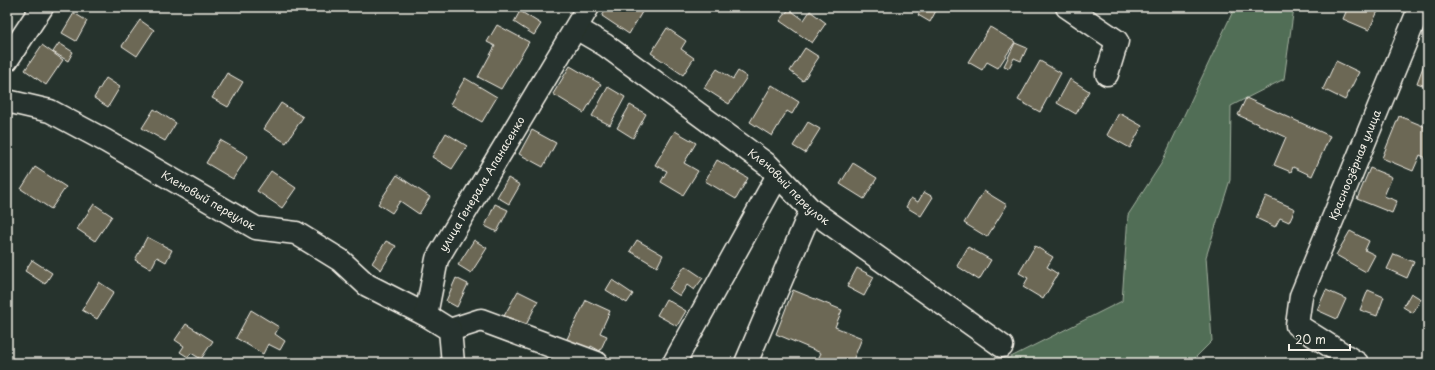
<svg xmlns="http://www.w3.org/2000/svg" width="1435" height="370" font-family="'Playpen Sans',sans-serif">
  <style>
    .green { fill: #516e56; stroke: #a2b09f }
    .building { fill: #6c6754; stroke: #f4f1e8 }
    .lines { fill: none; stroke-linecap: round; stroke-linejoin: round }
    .minor-casing { stroke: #f4f1e8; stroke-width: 25 }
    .path { stroke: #f4f1e8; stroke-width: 2.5; stroke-dasharray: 1 3; stroke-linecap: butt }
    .minor { stroke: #26332d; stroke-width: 22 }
    .labels { text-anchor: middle; stroke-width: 4; stroke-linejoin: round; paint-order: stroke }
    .street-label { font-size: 11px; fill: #f4f1e8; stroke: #26332d }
  </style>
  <rect width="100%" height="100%" fill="#26332d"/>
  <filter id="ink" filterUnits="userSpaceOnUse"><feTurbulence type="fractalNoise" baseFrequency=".025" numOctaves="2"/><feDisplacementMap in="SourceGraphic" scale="8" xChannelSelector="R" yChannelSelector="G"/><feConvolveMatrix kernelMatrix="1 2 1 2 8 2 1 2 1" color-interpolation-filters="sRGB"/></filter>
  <g filter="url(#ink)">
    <path class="green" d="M1235 7H1294L1284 79 1231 106 1230 180 1206 257 1212 341 1190 363H999L1122 301 1128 215 1161 164Z"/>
    <path class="building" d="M608 7H645L629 34 602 16Z
      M923 7H938L930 22 918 15Z
      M1348 7H1380L1369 30 1343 19Z
      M789 9 804 20 810 11 826 23 812 43 780 21Z
      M520 11 541 24 534 35 514 22Z
      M74 13 87 21 76 41 62 33Z
      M140 20 154 30 137 56 122 46Z
      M497 25 529 42 501 89 478 77 495 46 487 42Z
      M990 27 1015 42 998 68 987 62 982 70 968 62Z
      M667 28 686 41 681 49 694 58 683 75 651 53Z
      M59 43 73 52 68 61 53 52Z
      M1015 43 1027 48 1021 61 1014 58 1009 68 1004 66Z
      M42 45 63 60 46 85 25 70Z
      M805 48 819 57 803 81 790 71Z
      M1427 56H1428V87L1417 83Z
      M1040 61 1061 73 1040 112 1018 100Z
      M1336 61 1359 72 1345 100 1323 89Z
      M570 66 601 84 584 113 553 94Z
      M717 69 733 79 738 71 747 77 729 104 704 88Z
      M227 73 243 82 228 107 212 98Z
      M106 78 120 87 108 107 94 98Z
      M465 78 497 97 482 122 450 104Z
      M1070 79 1089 91 1076 114 1057 103Z
      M772 85 799 102 792 114 787 111 772 136 750 122Z
      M608 87 625 97 610 125 592 116Z
      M1246 98 1330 136 1312 176 1293 167 1291 172 1274 165 1286 137 1238 115Z
      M281 103 303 117 286 143 264 129Z
      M630 105 646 114 633 138 617 128Z
      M154 109 176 123 165 141 142 128Z
      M1119 113 1142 126 1130 148 1107 135Z
      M1399 116 1428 128V159L1420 155 1413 171 1382 158Z
      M808 122 820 129 805 153 793 146Z
      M532 130 556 143 543 167 519 154Z
      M675 131 696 143 684 163 698 171 683 195 661 182 667 171 655 165Z
      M446 133 467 146 452 169 432 157Z
      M220 140 248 156 233 179 206 163Z
      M717 160 748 178 736 199 705 181Z
      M853 163 877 178 864 199 840 184Z
      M35 167 66 187 51 209 21 189Z
      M1370 168 1392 177 1384 196 1397 201 1392 213 1357 199Z
      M271 171 296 188 282 208 257 191Z
      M397 175 430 197 419 214 400 201 392 213 378 204Z
      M508 178 520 185 509 204 497 197Z
      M984 191 1007 205 987 237 964 223Z
      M924 192 933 197 921 216 906 207 911 198 918 202Z
      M1266 196 1295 209 1289 222 1280 218 1275 227 1256 218Z
      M94 204 112 216 95 241 77 229Z
      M495 204 508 210 497 232 485 226Z
      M1350 231 1369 241 1365 250 1375 255 1366 272 1336 255Z
      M147 237 172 250 166 262 157 257 151 269 135 260Z
      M474 240 487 248 471 273 458 265Z
      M637 240 663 255 657 267 630 251Z
      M386 241 396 246 381 270 372 263Z
      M1035 246 1053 257 1047 267 1058 274 1043 299 1023 287 1028 278 1019 273Z
      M968 247 991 260 979 280 957 266Z
      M1394 254 1414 262 1407 278 1387 269Z
      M32 260 52 273 45 284 25 271Z
      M685 266 703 278 694 290 687 285 680 296 669 289Z
      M857 268 874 277 864 296 847 287Z
      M456 278 468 284 457 307 446 301Z
      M612 280 633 294 627 303 606 290Z
      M99 282 114 292 97 319 82 310Z
      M793 290 842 310 835 327 862 338 852 363H816L821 353 776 334Z
      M1326 290 1346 299 1337 319 1317 310Z
      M1368 290 1384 297 1377 316 1360 310Z
      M518 291 538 301 525 327 504 316Z
      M1411 293 1421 299 1413 313 1403 307Z
      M666 299 686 311 677 326 657 315Z
      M586 300 610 311 600 333 607 336 600 351 591 346 588 354 565 343Z
      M251 310 279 327 275 334 285 341 280 350 268 344 263 354 236 338Z
      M186 324 213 341 201 359 191 353 188 357 180 352 184 346 175 340Z
      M1244 359 1252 363H1242Z"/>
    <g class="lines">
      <defs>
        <g id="minor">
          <path d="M1067 7 1117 41 1107 74"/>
          <path id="s1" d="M576 28 605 45 768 165 811 210 1002 346"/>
          <path d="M7 60 42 7"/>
          <path id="s2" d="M7 101 50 111 106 141 256 228 296 233 340 260 367 285 426 315"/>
          <path d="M450 330 481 320 597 363"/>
          <path id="s3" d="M453 363 450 330 426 315 437 259 588 7"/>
          <path d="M674 363 778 175"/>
          <path d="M746 363 811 210"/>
          <path id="s4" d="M1357 363 1297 325 1301 296 1420 7"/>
        </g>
      </defs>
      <use href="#minor" class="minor-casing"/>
      <path class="path" d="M1019 359 1025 363"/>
      <use href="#minor" class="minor"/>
    </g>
  </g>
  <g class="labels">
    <g class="street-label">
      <text dy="4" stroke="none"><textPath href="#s4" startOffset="242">Красноозёрная улица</textPath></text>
      <text dy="4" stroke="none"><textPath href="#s3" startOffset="206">улица Генерала Апанасенко</textPath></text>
      <text dy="4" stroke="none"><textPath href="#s1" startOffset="266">Кленовый переулок</textPath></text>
      <text dy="4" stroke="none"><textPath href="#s2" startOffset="226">Кленовый переулок</textPath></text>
    </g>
  </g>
  <rect width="1435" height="370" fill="none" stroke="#26332d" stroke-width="24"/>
  <rect x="12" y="12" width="1411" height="346" fill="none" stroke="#f4f1e8" stroke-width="1.5" filter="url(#ink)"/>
  <path d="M1289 344v6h61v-6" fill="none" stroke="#f4f1e8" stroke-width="2"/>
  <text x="1295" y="344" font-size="12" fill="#f4f1e8" stroke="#26332d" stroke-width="3" paint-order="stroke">20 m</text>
</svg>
